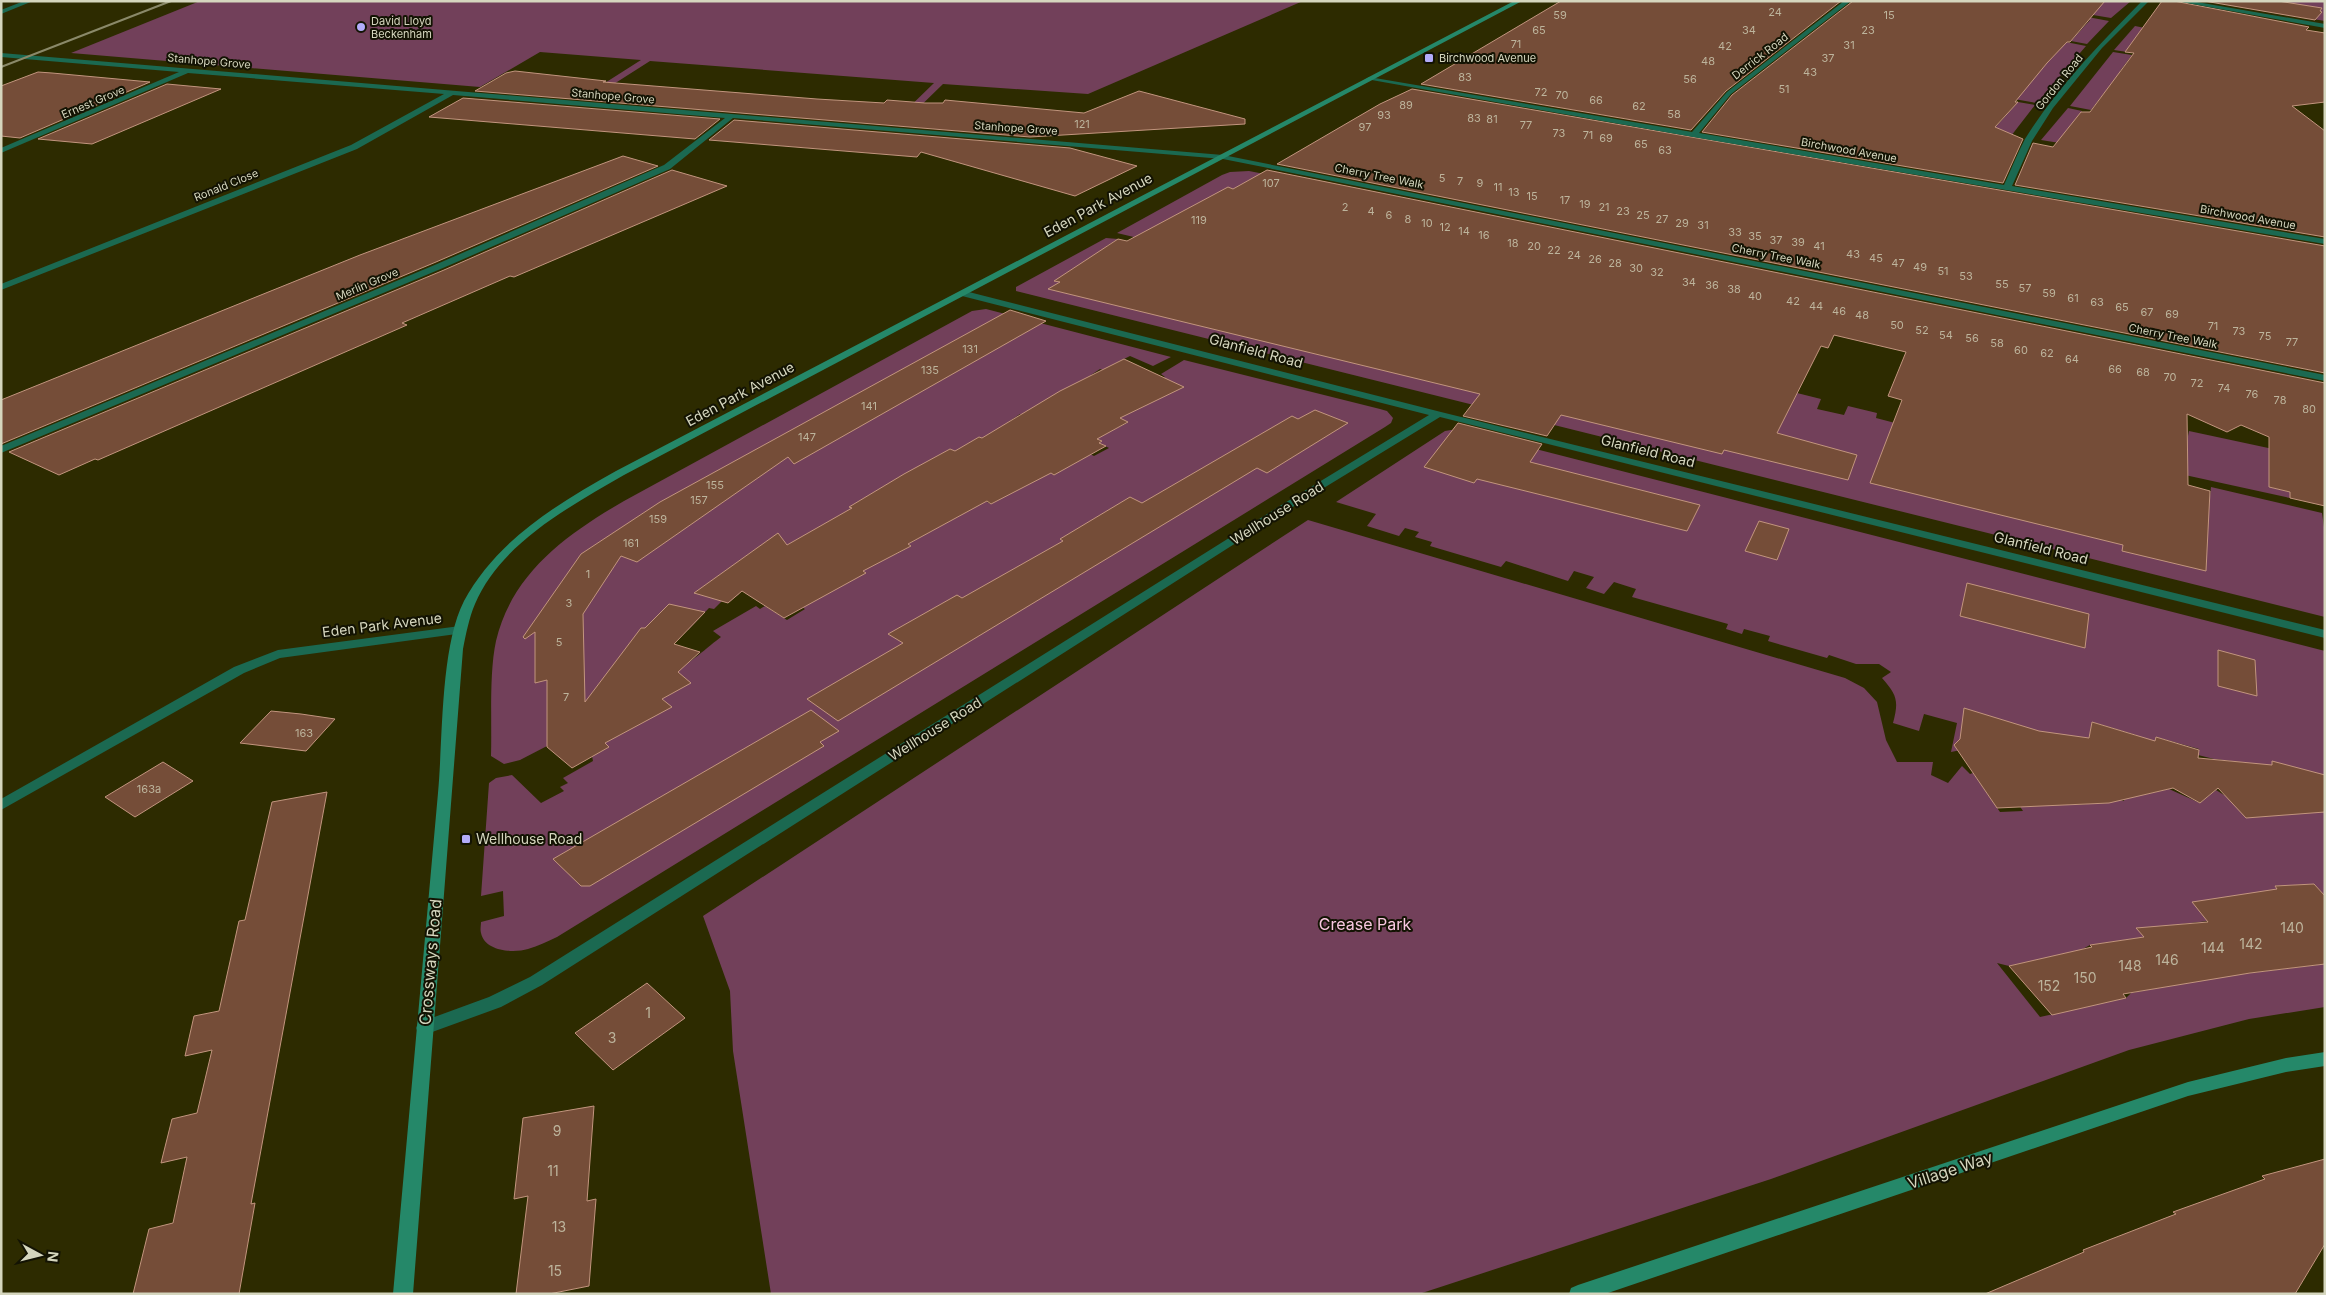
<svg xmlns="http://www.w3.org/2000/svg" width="2326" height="1295" font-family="Inter,sans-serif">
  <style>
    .green { fill: #72405a }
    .building { fill: #754d38; stroke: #c2957e }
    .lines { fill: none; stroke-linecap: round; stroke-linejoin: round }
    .street { fill: #1b6951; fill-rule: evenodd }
    .secondary { fill: #258869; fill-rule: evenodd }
    .rail { stroke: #8a8969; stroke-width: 2 }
    .poi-dot { fill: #b3acf9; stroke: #131303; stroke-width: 2 }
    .labels { text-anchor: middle; stroke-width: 4; stroke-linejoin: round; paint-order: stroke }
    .number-label { font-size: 11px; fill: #bdb49c }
    .far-poi-label { font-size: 11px; fill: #d5d6be; stroke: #131303; text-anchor: start }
    .far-street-label { font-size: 11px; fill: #d5d6be; stroke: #131303 }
    .street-label { font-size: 14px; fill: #d5d6be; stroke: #131303 }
    .poi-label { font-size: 14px; fill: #d5d6be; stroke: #131303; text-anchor: start }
    .near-number-label { font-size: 14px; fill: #bdb49c }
    .near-park-label { font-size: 16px; fill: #f9c8e0; stroke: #131303 }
    .near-street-label { font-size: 16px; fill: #d5d6be; stroke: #131303 }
  </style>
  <rect width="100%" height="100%" fill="#2d2b00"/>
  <path class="green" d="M200 1H1303L1088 94 943 84 904 122 895 121 934 83 650 61 595 96 586 95 641 60 540 52 480 87 71 53Z
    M2045 1H2131L2111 18 2069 11Z
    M2206 1H2325V21Z
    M2077 15 2109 21 2087 44 2071 41 2090 20Z
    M2135 26 2150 29 2127 52 2114 50Z
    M2066 42 2086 46 2037 103 2014 99Z
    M2113 52 2132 55 2120 71 2144 99 2105 92 2091 110 2070 106Z
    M2018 102 2035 105 2011 136 1992 131Z
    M2068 108 2082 111 2060 140 2066 144 2041 140Z
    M1249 171 1338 188 1239 262 1117 233 1222 175 1230 172Z
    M1106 238 1118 239 1107 246 1790 407 1797 393 1821 399 1817 409 1844 415 1848 406 1877 413 1876 418 2209 505 2211 487 2322 513 2325 534V617L1016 291V287Z
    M986 309 1171 357 1153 366 1130 356 1114 364 1128 379 1100 369 1091 375 1110 381 1040 422 1020 414 1004 425 1000 445 979 437 961 448 972 459 950 449 931 460 767 577 737 594H739L728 603 722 601 714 609 709 608 688 630 672 627 657 656 547 746 520 760 504 764 491 756C492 722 489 673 496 641 512 573 567 534 624 501L972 311Z
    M1184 360 1380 409 1387 411 1393 418 1391 423 1385 427 557 937C548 941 538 946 528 949 514 953 485 952 481 933 480 930 481 925 481 922L504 916 503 891 481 896 489 783 496 778 512 775 541 803 564 791 560 787 568 783 563 778 593 761 592 756 609 747 591 732 671 707 662 699 675 670C685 668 710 645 721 637L713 631 756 606 760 609 765 606 787 620 805 609 780 592 896 554 911 546 908 544 985 501 991 504 1062 440 1094 456 1109 448 1099 443 1102 441 1068 425 1113 430 1127 423 1103 410 1165 377 1161 374Z
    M1451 430 1465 431 2325 651 2324 775 2248 763 2214 759 2198 755 2199 749 2156 737 2153 755 2134 759 2136 735 2092 722 2087 749 1991 744 1951 752 1957 723 1924 714 1919 731 1893 723C1899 701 1897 695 1882 678L1891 672 1879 664H1856L1829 655 1827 658 1768 641 1770 636 1744 629 1742 634 1726 629 1728 624 1632 597 1636 589 1614 582 1604 594 1586 588 1594 577 1574 571 1568 581 1506 561 1501 567 1430 546 1432 542 1415 537 1419 532 1405 528 1399 536 1367 526 1376 514 1336 502 1445 431Z
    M2189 431 2273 449 2269 487 2290 492V498L2162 470 2187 441Z
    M1308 520 1845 678 1864 688 1877 702 1886 740 1897 762H1933L1931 775 1948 783 1962 766 1970 774 1973 773 2000 812 2023 811 2013 796 2061 794 2069 805 2107 803 2102 794 2124 801 2127 782 2143 795 2169 789 2200 803 2216 790 2224 795 2325 807V896L2314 884 2275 886 2297 911 2193 902 2208 921 2157 927 2144 937 2090 945 2081 950 2009 966 1997 963 2040 1017 2126 998 2131 993 2217 977 2325 964V1007L2249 1019 2129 1050 1771 1179 1419 1294H771L733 1051 730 991 703 916Z"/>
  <path class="building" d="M1561 1H1841L1726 91 1691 130 1421 84Z
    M1853 1H2105L2070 42H2067L2047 63 2015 102H2018L1995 127 2023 139 2003 183 1702 132 1732 95Z
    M2162 1H2174L2309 27 2306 30 2325 33V102L2292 106 2325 131V237L2015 185 2033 143 2053 147 2081 112H2090L2134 53 2125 52Z
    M2204 1H2278L2322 8 2320 11 2322 12 2315 20Z
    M515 71 606 81 603 82 817 99 884 103 887 100 925 103H943L945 100 1084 113 1139 91 1245 119V124L1030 137 475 91 506 73Z
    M38 72 52 73 150 82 20 138 1 136V86Z
    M167 84 221 89 92 144 38 139Z
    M1412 89 2325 246V373L1277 164 1380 104Z
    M463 98 720 119 695 139 429 117Z
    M734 120 1070 148 1137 166 1075 196 921 152 917 157 709 140Z
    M623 156 658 166 436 262 1 444V400L360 255Z
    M672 170 727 186 514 277 510 276 402 323 407 325 98 460 95 459 59 475 9 452 444 270Z
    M1267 170 2325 383V506L2290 498V492L2269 487V437L2241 425 2227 432 2187 414 2188 485 2210 491 2206 571 2122 551 2123 545 1870 483 1902 400 1888 396 1906 352 1834 335 1828 348 1821 346 1777 433 1857 455 1848 480 1724 450 1722 454 1561 415 1547 436 1463 416 1480 394 1048 289 1060 282 1054 281 1118 239 1127 241 1228 187 1233 189Z
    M1010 310 1046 321 794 464 788 457 637 562 621 556 583 614 585 702 641 628H645L669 604 705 612 674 644 700 652 678 672 691 683 662 699 672 707 605 743 609 747 572 768 547 747V680L535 683V632L525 639 523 637 581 554 660 502Z
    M1124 359 1184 387 1120 418 1128 422 1097 439 1102 441 1099 443 1106 446 1054 475 1051 473 991 504 987 501 908 544 911 546 863 571 866 573 784 618 742 591 728 603 694 593 778 533 787 545 852 508 849 507 904 474 950 449 955 451 979 437 982 438 1060 391Z
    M1315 410 1348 423 1267 473 1257 468 838 721 807 699 903 643 888 634 957 595 962 598 1063 541 1060 539 1130 497 1142 503 1292 416 1298 419Z
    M1458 423 1542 444 1530 462 1700 505 1687 531 1477 479 1474 483 1424 467Z
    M1759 521 1789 529 1777 560 1745 551Z
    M1967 583 2089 614 2085 648 1960 616Z
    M2218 650 2255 660 2257 696 2218 686Z
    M1964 708 2039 731 2089 738 2092 722 2155 741 2156 737 2199 750 2198 758 2272 765V761L2325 775V812L2246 818 2218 788 2200 803 2173 788 2109 803 1997 808 1954 745 1960 739Z
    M811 710 839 731 820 742 824 746 590 886H581L553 859Z
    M271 711 301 714 335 719 306 751 240 743Z
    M163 762 193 781 135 817 105 797Z
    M327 792 251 1204 255 1203 239 1294H133L149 1229 173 1223 187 1157 161 1163 172 1119 197 1113 212 1050 185 1056 194 1016 219 1011 239 921 245 920 272 802Z
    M2314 884 2325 896V964L2250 973 2123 994 2126 998 2052 1015 2009 966 2092 947 2090 945 2144 937 2136 928 2208 922 2192 902 2277 889 2275 886Z
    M647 983 685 1018 613 1070 575 1033Z
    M594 1106 587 1201 596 1199 589 1286 549 1294H516L528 1196 514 1199 523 1118Z
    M2325 1159V1244L2295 1294H1985L2084 1252 2083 1250 2176 1214 2173 1212 2265 1179 2262 1176Z"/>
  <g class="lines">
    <path class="street" d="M24 1H33L1 14V10Z
      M1844 1H1851L1731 94 1699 133 2004 185C2011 170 2017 154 2025 139 2057 87 2100 44 2142 1H2149L2102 48 2053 108 2032 141 2012 186 2325 239V244L1693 137 1366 79 1369 77 1692 132 1727 92Z
      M2176 1H2191L2325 24V28Z
      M1 53 1223 155 2325 375V381L1223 159 733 118 670 169 443 268 1 453V446L437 264 664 165 725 118 453 95 357 149 1 290V284L351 145 444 94 188 73 1 153V148L179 72 1 57Z
      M965 291 1441 412 2325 630V638L1440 417 1291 508 542 985 501 1007 424 1035 418 1033 416 1028 418 1023 489 997 530 977 1283 504 1429 415 962 296V292Z
      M460 626 466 630 464 633 280 658 244 673 1 810V799L234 667 278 650Z"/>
    <path class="secondary" d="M1514 1H1522L624 475C569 507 501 543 475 604 469 618 466 634 463 649L413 1294H393C408 1127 423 960 438 793 443 740 440 648 464 601 497 540 557 504 616 471Z
      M2325 1052V1066L2286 1072 2188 1096 1605 1294H1569L1571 1288 1578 1285 2188 1082 2286 1058Z"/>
    <path class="rail" d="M1 67 171 1"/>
  </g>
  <g class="poi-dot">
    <circle cx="361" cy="27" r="5"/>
    <rect x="1424" y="53" width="10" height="10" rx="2.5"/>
    <rect x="461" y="834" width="10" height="10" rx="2.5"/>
  </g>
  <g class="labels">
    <g class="number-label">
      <text x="1775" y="16">24</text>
      <text x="1560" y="19">59</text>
      <text x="1889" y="19">15</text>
      <text x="1539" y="34">65</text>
      <text x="1749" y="34">34</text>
      <text x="1868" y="34">23</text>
      <text x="1516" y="48">71</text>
      <text x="1849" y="49">31</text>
      <text x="1725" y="50">42</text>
      <text x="1828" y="62">37</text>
      <text x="1708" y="65">48</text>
      <text x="1810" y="76">43</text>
      <text x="1465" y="81">83</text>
      <text x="1690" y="83">56</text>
      <text x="1784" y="93">51</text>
      <text x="1541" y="96">72</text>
      <text x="1562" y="99">70</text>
      <text x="1596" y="104">66</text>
      <text x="1406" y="109">89</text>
      <text x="1639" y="110">62</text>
      <text x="1674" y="118">58</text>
      <text x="1384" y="119">93</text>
      <text x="1474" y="122">83</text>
      <text x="1492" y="123">81</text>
      <text x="1082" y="128">121</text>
      <text x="1526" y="129">77</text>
      <text x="1365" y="131">97</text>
      <text x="1559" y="137">73</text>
      <text x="1588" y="139">71</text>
      <text x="1606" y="142">69</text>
      <text x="1641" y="148">65</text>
      <text x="1665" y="154">63</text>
      <text x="1442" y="182">5</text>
      <text x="1460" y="185">7</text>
      <text x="1271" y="187">107</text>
      <text x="1480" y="187">9</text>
      <text x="1498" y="191">11</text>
      <text x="1514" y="196">13</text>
      <text x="1532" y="200">15</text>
      <text x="1565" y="204">17</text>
      <text x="1585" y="208">19</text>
      <text x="1345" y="211">2</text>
      <text x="1604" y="211">21</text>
      <text x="1371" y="215">4</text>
      <text x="1623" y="215">23</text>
      <text x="1389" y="219">6</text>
      <text x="1643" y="219">25</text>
      <text x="1408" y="223">8</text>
      <text x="1662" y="223">27</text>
      <text x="1199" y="224">119</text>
      <text x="1427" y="227">10</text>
      <text x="1682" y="227">29</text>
      <text x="1703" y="229">31</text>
      <text x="1445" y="231">12</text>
      <text x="1464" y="235">14</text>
      <text x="1735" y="236">33</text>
      <text x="1484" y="239">16</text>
      <text x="1755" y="240">35</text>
      <text x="1776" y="244">37</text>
      <text x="1798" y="246">39</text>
      <text x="1513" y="247">18</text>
      <text x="1534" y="250">20</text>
      <text x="1819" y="250">41</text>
      <text x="1554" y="254">22</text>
      <text x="1853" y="258">43</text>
      <text x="1574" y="259">24</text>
      <text x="1876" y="262">45</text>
      <text x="1595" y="263">26</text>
      <text x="1615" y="267">28</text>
      <text x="1898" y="267">47</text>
      <text x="1920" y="271">49</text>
      <text x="1636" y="272">30</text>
      <text x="1943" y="275">51</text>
      <text x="1657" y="276">32</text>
      <text x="1966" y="280">53</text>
      <text x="1689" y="286">34</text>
      <text x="2002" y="288">55</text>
      <text x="1712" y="289">36</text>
      <text x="2025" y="292">57</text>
      <text x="1734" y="293">38</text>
      <text x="2049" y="297">59</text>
      <text x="1755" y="300">40</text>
      <text x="2073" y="302">61</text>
      <text x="1793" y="305">42</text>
      <text x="2097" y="306">63</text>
      <text x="1816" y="310">44</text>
      <text x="2122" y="311">65</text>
      <text x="1839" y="315">46</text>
      <text x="2147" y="316">67</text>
      <text x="2172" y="318">69</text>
      <text x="1862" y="319">48</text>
      <text x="1897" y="329">50</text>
      <text x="2213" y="330">71</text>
      <text x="1922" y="334">52</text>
      <text x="2239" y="335">73</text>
      <text x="1946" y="339">54</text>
      <text x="2265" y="340">75</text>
      <text x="1972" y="342">56</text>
      <text x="2292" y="346">77</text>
      <text x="1997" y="347">58</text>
      <text x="970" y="353">131</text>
      <text x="2021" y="354">60</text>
      <text x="2047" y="357">62</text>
      <text x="2072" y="363">64</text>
      <text x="2115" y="373">66</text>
      <text x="930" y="374">135</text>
      <text x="2143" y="376">68</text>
      <text x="2170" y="381">70</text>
      <text x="2197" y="387">72</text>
      <text x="2224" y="392">74</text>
      <text x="2252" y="398">76</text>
      <text x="2280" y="404">78</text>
      <text x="869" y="410">141</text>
      <text x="2309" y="413">80</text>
      <text x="807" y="441">147</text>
      <text x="715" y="489">155</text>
      <text x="699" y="504">157</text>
      <text x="658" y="523">159</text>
      <text x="631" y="547">161</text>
      <text x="588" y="578">1</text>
      <text x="569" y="607">3</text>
      <text x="559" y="646">5</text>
      <text x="566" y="701">7</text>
      <text x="304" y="737">163</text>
      <text x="149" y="793">163a</text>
    </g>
    <g class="far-poi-label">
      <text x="371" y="25">David Lloyd<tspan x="371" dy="13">Beckenham</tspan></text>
      <text x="1439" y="62">Birchwood Avenue</text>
    </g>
    <g class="far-street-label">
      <text transform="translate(1760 56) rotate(-38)" y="4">Derrick Road</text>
      <text transform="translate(209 61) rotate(5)" y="4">Stanhope Grove</text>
      <text transform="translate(2059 82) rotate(-51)" y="4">Gordon Road</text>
      <text transform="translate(613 96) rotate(5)" y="4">Stanhope Grove</text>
      <text transform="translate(93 102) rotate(-23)" y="4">Ernest Grove</text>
      <text transform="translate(1016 128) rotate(4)" y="4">Stanhope Grove</text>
      <text transform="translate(1849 150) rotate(10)" y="4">Birchwood Avenue</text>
      <text transform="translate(1379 176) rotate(11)" y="4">Cherry Tree Walk</text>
      <text transform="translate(226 185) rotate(-22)" y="4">Ronald Close</text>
      <text transform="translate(2248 217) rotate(10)" y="4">Birchwood Avenue</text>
      <text transform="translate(1776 256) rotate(11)" y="4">Cherry Tree Walk</text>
      <text transform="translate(367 284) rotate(-23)" y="4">Merlin Grove</text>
      <text transform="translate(2173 336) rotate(11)" y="4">Cherry Tree Walk</text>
    </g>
    <g class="street-label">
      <text transform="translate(1098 205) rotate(-28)" y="5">Eden Park Avenue</text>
      <text transform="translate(1256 351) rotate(15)" y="5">Glanfield Road</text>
      <text transform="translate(740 394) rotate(-28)" y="5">Eden Park Avenue</text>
      <text transform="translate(1648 451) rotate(14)" y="5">Glanfield Road</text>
      <text transform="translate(1277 513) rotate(-32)" y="5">Wellhouse Road</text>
      <text transform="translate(2041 548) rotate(14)" y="5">Glanfield Road</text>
      <text transform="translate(382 625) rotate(-7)" y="5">Eden Park Avenue</text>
      <text transform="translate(935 729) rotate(-32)" y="5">Wellhouse Road</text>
    </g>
    <g class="poi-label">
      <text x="476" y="844">Wellhouse Road</text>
    </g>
    <g class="near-number-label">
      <text x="2292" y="933">140</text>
      <text x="2251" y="949">142</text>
      <text x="2213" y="953">144</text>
      <text x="2167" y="965">146</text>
      <text x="2130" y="971">148</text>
      <text x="2085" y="983">150</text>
      <text x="2049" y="991">152</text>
      <text x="648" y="1018">1</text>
      <text x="612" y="1043">3</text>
      <text x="557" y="1136">9</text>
      <text x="553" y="1176">11</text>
      <text x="559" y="1232">13</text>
      <text x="555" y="1276">15</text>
    </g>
    <g class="near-park-label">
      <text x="1365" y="930">Crease Park</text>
    </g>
    <g class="near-street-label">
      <text transform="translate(430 962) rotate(-85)" y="6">Crossways Road</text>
      <text transform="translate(1950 1170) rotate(-18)" y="6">Village Way</text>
    </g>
  </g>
  <rect width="2326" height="1295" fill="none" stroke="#d5d6be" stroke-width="5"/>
  <g transform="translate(40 1255) rotate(97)" stroke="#131303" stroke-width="4" paint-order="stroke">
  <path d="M0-4L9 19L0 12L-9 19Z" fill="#d5d6be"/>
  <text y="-8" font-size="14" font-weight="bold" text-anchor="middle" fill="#d5d6be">N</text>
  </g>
</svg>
